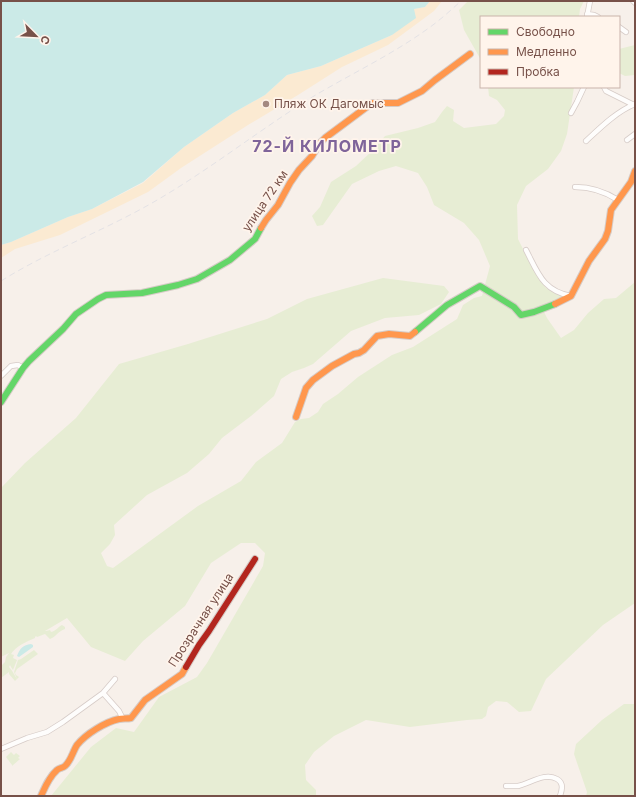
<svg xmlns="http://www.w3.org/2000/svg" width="636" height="797" font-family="Inter,sans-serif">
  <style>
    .green { fill: #e7edd4 }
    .sand { fill: #fbead2 }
    .water { fill: #cbeae7 }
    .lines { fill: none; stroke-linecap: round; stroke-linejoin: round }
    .street-casing { stroke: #d6cbc7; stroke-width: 6 }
    .fast-casing { stroke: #d6cbc6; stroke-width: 8 }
    .slow-casing { stroke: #d6cbc6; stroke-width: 8 }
    .jam-casing { stroke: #d6cbc6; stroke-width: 8 }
    .street { stroke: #fefdfc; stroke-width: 4.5 }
    .fast { stroke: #63d668; stroke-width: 6 }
    .slow { stroke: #ff974d; stroke-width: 6 }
    .jam { stroke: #b3261e; stroke-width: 6 }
    .rail { stroke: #e4e2e5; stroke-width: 1; stroke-dasharray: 6 4; stroke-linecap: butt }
    .poi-dot { fill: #a48981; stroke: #fff4eb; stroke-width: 1.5 }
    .labels { text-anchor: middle; stroke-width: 3.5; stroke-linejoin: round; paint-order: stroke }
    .poi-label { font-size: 12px; fill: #775149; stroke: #fff4eb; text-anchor: start }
    .street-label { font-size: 12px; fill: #775149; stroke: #fff4eb }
    .district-label { font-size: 16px; font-weight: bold; letter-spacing: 1px; fill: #7f649a; stroke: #fff4eb }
  </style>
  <rect width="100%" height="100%" fill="#f7f0ea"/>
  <path class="green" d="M468 1H584L580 9 579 17H481V60L464 30 459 10Z
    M635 45V75L625 76 619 73V49Z
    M488 87H574L567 134 561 151 548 169 526 186 517 205 518 239 535 273 546 288 561 294V298L541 306 547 318 561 338 574 330 588 313 604 299 616 298 635 282V603L603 625 546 679 531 711 519 712 507 702 496 701 488 707 486 716 482 719 467 720 410 727 366 720 334 736 314 752 305 765 306 780 316 790V796H51L91 747 116 728 134 732 159 697 197 677 207 663 263 566 265 553 255 543H241L211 563 185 606 143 641 125 661 91 647 67 618 45 631H46L50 630 51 632C56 631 58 627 62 625L65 627V629C58 631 56 637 50 639L45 634 37 637 36 636 35 637V638C26 642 16 646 11 654L14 655 13 658 17 660 13 670 11 667 10 665 9 667C13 671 14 675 17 679L15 681 9 674V672L1 678C1 674 3 670 1 666L5 662 6 657 9 653 1 657V488L25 463 76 418 119 364 188 344 267 319 307 299 383 278 444 286 449 292 441 304 419 315 385 318 351 331 313 364 304 368 292 372 281 379 274 396 251 416 222 438 209 454 187 473 147 495 114 525 115 535 110 544 101 553 107 566 113 568 198 506 241 481 256 462 282 443 295 422 301 419 309 418 318 412 323 404 338 394 358 377 392 355 413 347 457 319 463 305 474 298 482 296 490 266 479 240 464 223 434 205 427 187 418 173 396 166 379 171 352 184 323 225 317 226 312 216 320 207 331 182 356 166 373 150 385 136 418 128 435 122 442 112 447 106 454 110 453 121 464 128 496 124 504 116 505 110 497 100 489 96Z
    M34 650 38 654 17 669 15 673 16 675 19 677 17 679 14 672 18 660 21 659 26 661 21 659Z
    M624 704H635V796H586L587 792 574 754 576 744 602 720Z
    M11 752 14 755 16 753 20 756 18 758 20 759 12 766V765L6 757Z"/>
  <path class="sand" d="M430 1H442L434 11 388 45 342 67 298 95 248 125 181 168 148 192 60 235 15 249 1 258V245L11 242 68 217 92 209 143 183 184 147 233 113 265 95 287 75 321 66 392 35 414 9 425 7Z"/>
  <path class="water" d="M1 1H430L425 7 414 9 416 18 392 35 321 66 287 75 265 95 233 113 184 147 143 182 92 209 68 217 11 242 1 245Z
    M31 644 33 645V647L19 657 17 656C20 648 23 645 31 644Z"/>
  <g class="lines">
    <defs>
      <path id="street" d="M633 1 635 3
        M587 14 594 15 598 17
        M587 17 590 1
        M619 27 626 32
        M604 87 606 91 634 105
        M571 113 577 102 584 87
        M627 140 635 134
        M586 141C601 127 616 112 635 104
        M575 187C590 187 604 191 618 200
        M526 250C538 273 543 291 571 296
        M1 376 11 366 18 365 23 368
        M115 679 103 693 119 711 123 719
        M1 749 27 738 47 732 63 722 103 693
        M506 786C510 786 514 786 518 786 531 783 545 772 557 779 564 783 562 790 560 796"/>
      <path id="fast" d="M415 332 447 305 480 286 514 307 521 315 534 312 555 304
        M1 402 23 368 29 361 63 329 76 314 98 299 106 295 142 293 178 285 197 279 230 260 255 239 261 228"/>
      <path id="slow" d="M261 228 266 220 278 205 290 183 299 170 312 156 320 143 325 138 372 103H398L422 91 435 80 470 54
        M555 304 571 296 589 261 605 239 608 231 611 210 631 182 635 171
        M296 417 306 388 313 380 332 366 354 354 359 353 364 350 377 336 389 334 410 336 415 332
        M41 796C45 787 49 777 57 770 59 768 63 768 65 766 71 761 73 751 77 745 86 734 105 722 119 719 123 718 127 719 131 718L145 700 182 674 186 667"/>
      <path id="jam" d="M186 667 199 645 209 631 255 559"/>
    </defs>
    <use href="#street" class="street-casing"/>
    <use href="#fast" class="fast-casing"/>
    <use href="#slow" class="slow-casing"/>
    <use href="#jam" class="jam-casing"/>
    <use href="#street" class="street"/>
    <use href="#fast" class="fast"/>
    <use href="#slow" class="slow"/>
    <use href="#jam" class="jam"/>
    <path class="rail" d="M1 281C49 251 103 231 152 203 208 171 259 130 314 96 351 74 391 55 426 30 439 21 450 11 461 1"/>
  </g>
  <circle class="poi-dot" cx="266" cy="104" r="4"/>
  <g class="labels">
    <g class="poi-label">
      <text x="274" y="108">Пляж ОК Дагомыс</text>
    </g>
    <g class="street-label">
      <text transform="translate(265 201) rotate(-56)" y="4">улица 72 км</text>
      <text transform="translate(201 620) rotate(-57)" y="4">Прозрачная улица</text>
    </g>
    <g class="district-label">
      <text x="327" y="152">72-Й КИЛОМЕТР</text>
    </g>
  </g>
  <rect width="636" height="797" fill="none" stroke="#775149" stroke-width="4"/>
  <rect x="480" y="16" width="140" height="72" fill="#fff4eb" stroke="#c9b3aa"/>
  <rect x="488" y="29" width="20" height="6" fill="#63d668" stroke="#c9b3aa"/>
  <text x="516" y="36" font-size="12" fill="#775149">Свободно</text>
  <rect x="488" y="49" width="20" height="6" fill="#ff974d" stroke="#c9b3aa"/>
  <text x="516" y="56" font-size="12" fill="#775149">Медленно</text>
  <rect x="488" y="69" width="20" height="6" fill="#b3261e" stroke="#c9b3aa"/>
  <text x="516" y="76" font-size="12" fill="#775149">Пробка</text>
  <g transform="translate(36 36) rotate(114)" stroke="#fff4eb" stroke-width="3" paint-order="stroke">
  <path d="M0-3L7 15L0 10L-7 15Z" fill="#775149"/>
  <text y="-6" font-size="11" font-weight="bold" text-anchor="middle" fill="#775149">С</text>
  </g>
</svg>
